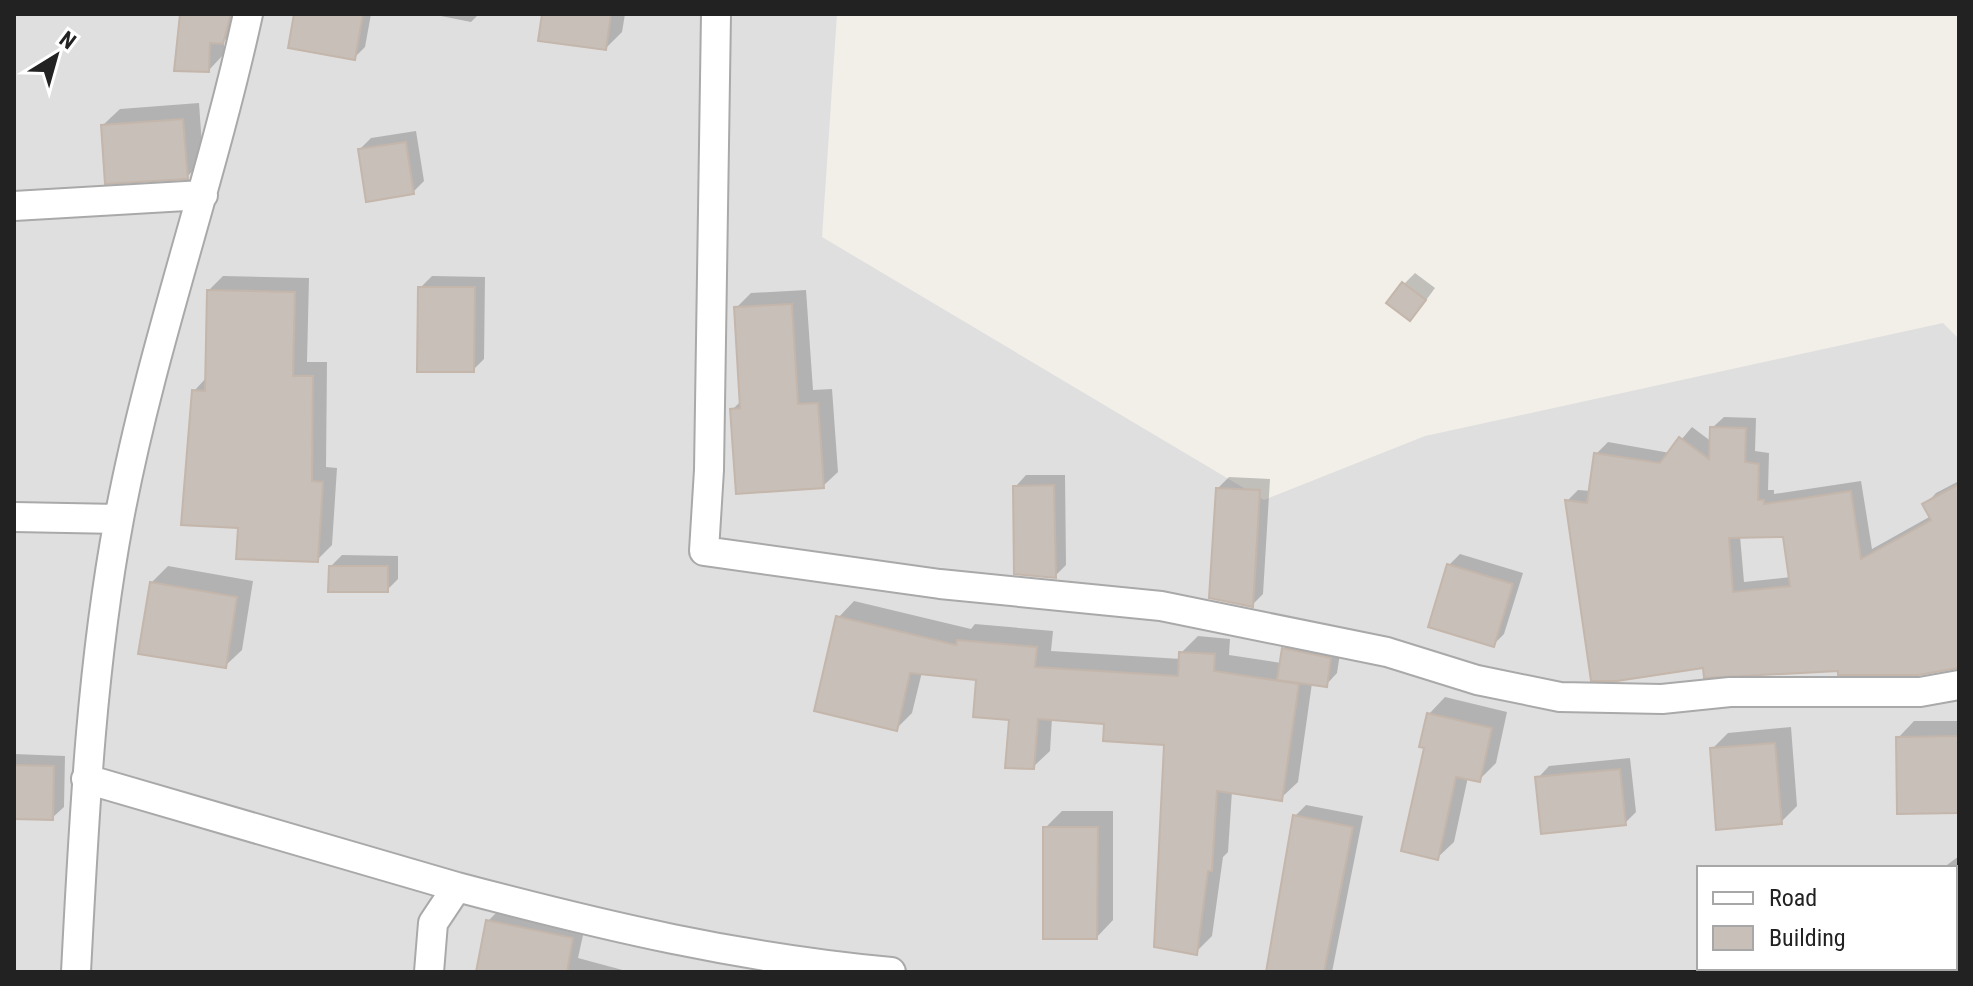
<svg xmlns="http://www.w3.org/2000/svg" width="1973" height="986" font-family="'Roboto Condensed',sans-serif">
  <style>
    .residential { fill: #e0dfdf; fill-rule: evenodd }
    .shadow { fill: #0003; fill-rule: evenodd }
    .building { fill: #c7bfb8; stroke: #c4b6ab; stroke-width: 2; fill-rule: evenodd }
    .lines { fill: none; stroke-linecap: round; stroke-linejoin: round }
    .street-casing { stroke: #a9a9a9; stroke-width: 32 }
    .street { stroke: #fff; stroke-width: 28 }
  </style>
  <rect width="100%" height="100%" fill="#f2efe9"/>
  <path class="residential" d="M14 14H837L822 237 1264 500 1425 436 1943 323 1959 339V972H14ZM1699 868H1955V968H1699Z"/>
  <path class="shadow" d="M182 14H241L238 27 224 41V54L209 70Z
    M296 14H371L365 47 354 58Z
    M431 14H479L471 22Z
    M544 14H625L622 32 606 48Z
    M199 103 203 160 187 177 103 125 120 109Z
    M416 131 424 181 413 192 360 149 371 138Z
    M1415 273 1435 288 1421 307 1404 284Z
    M223 276 309 278 307 362H327L326 467 337 468 332 545 317 560 240 526 194 391 207 377 208 291Z
    M432 276 485 277 484 359 473 370 420 288Z
    M806 290 813 390 832 389 838 472 823 486 732 410 741 401 736 308 751 293Z
    M1724 417 1756 418 1755 451 1769 453 1768 490H1774V494L1861 481 1872 549 1931 516 1925 505 1936 493 1959 481V667L1705 665 1567 501 1578 490 1591 491 1596 454 1608 442 1670 453 1692 427 1712 442V428ZM1784 535 1791 577 1744 582 1740 536Z
    M1026 475H1065L1066 565 1055 576 1015 487Z
    M1229 477 1270 479 1263 594 1252 605 1218 488Z
    M1460 554 1523 573 1504 634 1493 645 1449 565Z
    M342 555 398 556V579L387 590 331 566Z
    M168 566 253 581 242 650 225 666 151 583Z
    M854 601 971 629 975 624 1053 631 1051 651 1181 659V653L1198 636 1230 639 1229 655 1281 663 1283 649 1295 638 1341 647 1337 673 1326 685 1312 683 1298 782 1281 798 1232 791 1228 852 1223 857 1212 936 1196 952 1166 743 1106 722 1052 718 1050 751 1033 767 1011 719 978 678 922 672 912 713 896 729 838 618Z
    M1445 697 1507 712 1496 763 1479 780 1468 777 1454 842 1437 858 1426 747 1429 714Z
    M1914 721H1959V811L1898 738Z
    M1791 727 1797 806 1781 822 1712 749 1728 733Z
    M14 754 65 756 64 807 52 818 14 817Z
    M1630 758 1636 812 1625 823 1538 778 1549 766Z
    M1306 805 1363 816 1332 972H1268L1295 816Z
    M1062 811H1113V920L1097 937 1045 828Z
    M1959 856V921L1957 922 1955 868H1943Z
    M500 909 585 926 578 958 630 972H478L488 921Z
    M1955 950H1959V972H1797L1801 968H1955Z"/>
  <path class="building" d="M180 14H231L223 44 210 43 209 72 174 71Z
    M294 14H363L355 60 288 48Z
    M542 14H611L606 50 538 41Z
    M183 119 188 179 105 184 101 125Z
    M406 142 414 194 366 202 358 149Z
    M1402 282 1426 300 1410 321 1386 303Z
    M418 287H475L474 372H417Z
    M207 290 295 292 293 376H313L312 481 323 482 318 562 236 559 238 528 181 525 192 390 205 391Z
    M792 304 798 404 818 403 824 488 736 494 730 409 740 408 734 307Z
    M1710 427 1746 428 1745 462 1759 464 1758 500H1764V504L1851 491 1861 559 1931 520 1922 504 1959 484V668L1918 675H1838V671L1704 678 1703 668 1617 681H1591L1565 500 1587 503 1594 453 1660 463 1679 437 1709 459ZM1783 537 1790 586 1733 592 1729 538Z
    M1054 485 1056 578 1014 574 1013 486Z
    M1216 488 1260 490 1253 607 1209 598Z
    M1447 564 1513 584 1494 647 1428 627Z
    M329 566H388V592H328Z
    M150 582 237 597 226 668 138 654Z
    M836 616 956 645 957 640 1037 647 1035 667 1178 676 1179 652 1215 654 1214 671 1299 684 1282 801 1217 791 1212 871H1208L1197 955 1154 947 1164 745 1103 741 1104 724 1038 719 1034 769 1005 768 1009 720 973 717 976 680 910 673 897 731 814 711Z
    M1282 648 1331 658 1327 687 1277 680Z
    M1427 713 1492 728 1480 782 1456 777 1438 860 1401 851 1424 748 1419 747Z
    M1959 736V813L1897 814 1896 737Z
    M1775 743 1782 824 1716 830 1710 748Z
    M14 765 54 766 53 820 14 819Z
    M1620 769 1626 825 1541 834 1535 777Z
    M1293 815 1353 827 1324 972H1266Z
    M1043 827H1098L1097 939H1043Z
    M486 920 573 938 567 972H476Z"/>
  <g class="lines">
    <defs>
      <path id="street" d="M716 14 709 470 704 551 940 584 1161 606 1387 652 1477 680 1560 697 1662 699 1730 692H1920L1959 685
        M14 206 203 195
        M14 517 119 519
        M86 779 457 887
        M76 972C84 820 91 669 119 519 151 348 211 184 248 14
        M429 972 433 923 457 887C604 926 739 958 891 972"/>
    </defs>
    <use href="#street" class="street-casing"/>
    <use href="#street" class="street"/>
  </g>
  <rect width="1973" height="986" fill="none" stroke="#222222" stroke-width="32"/>
  <rect x="1697" y="866" width="260" height="104" fill="#ffffff" stroke="#a7a7a7" stroke-width="2"/>
  <rect x="1713" y="892" width="40" height="12" fill="#ffffff" stroke="#a7a7a7" stroke-width="2"/>
  <text x="1769" y="906" font-size="24" fill="#222222">Road</text>
  <rect x="1713" y="926" width="40" height="24" fill="#c7bfb8" stroke="#a7a7a7" stroke-width="2"/>
  <text x="1769" y="946" font-size="24" fill="#222222">Building</text>
  <g transform="translate(56 56) rotate(37)" stroke="#ffffff" stroke-width="6" paint-order="stroke">
  <path d="M0-6L14 30L0 20L-14 30Z" fill="#222222"/>
  <text y="-12" font-size="22" font-weight="bold" text-anchor="middle" fill="#222222">N</text>
  </g>
</svg>
